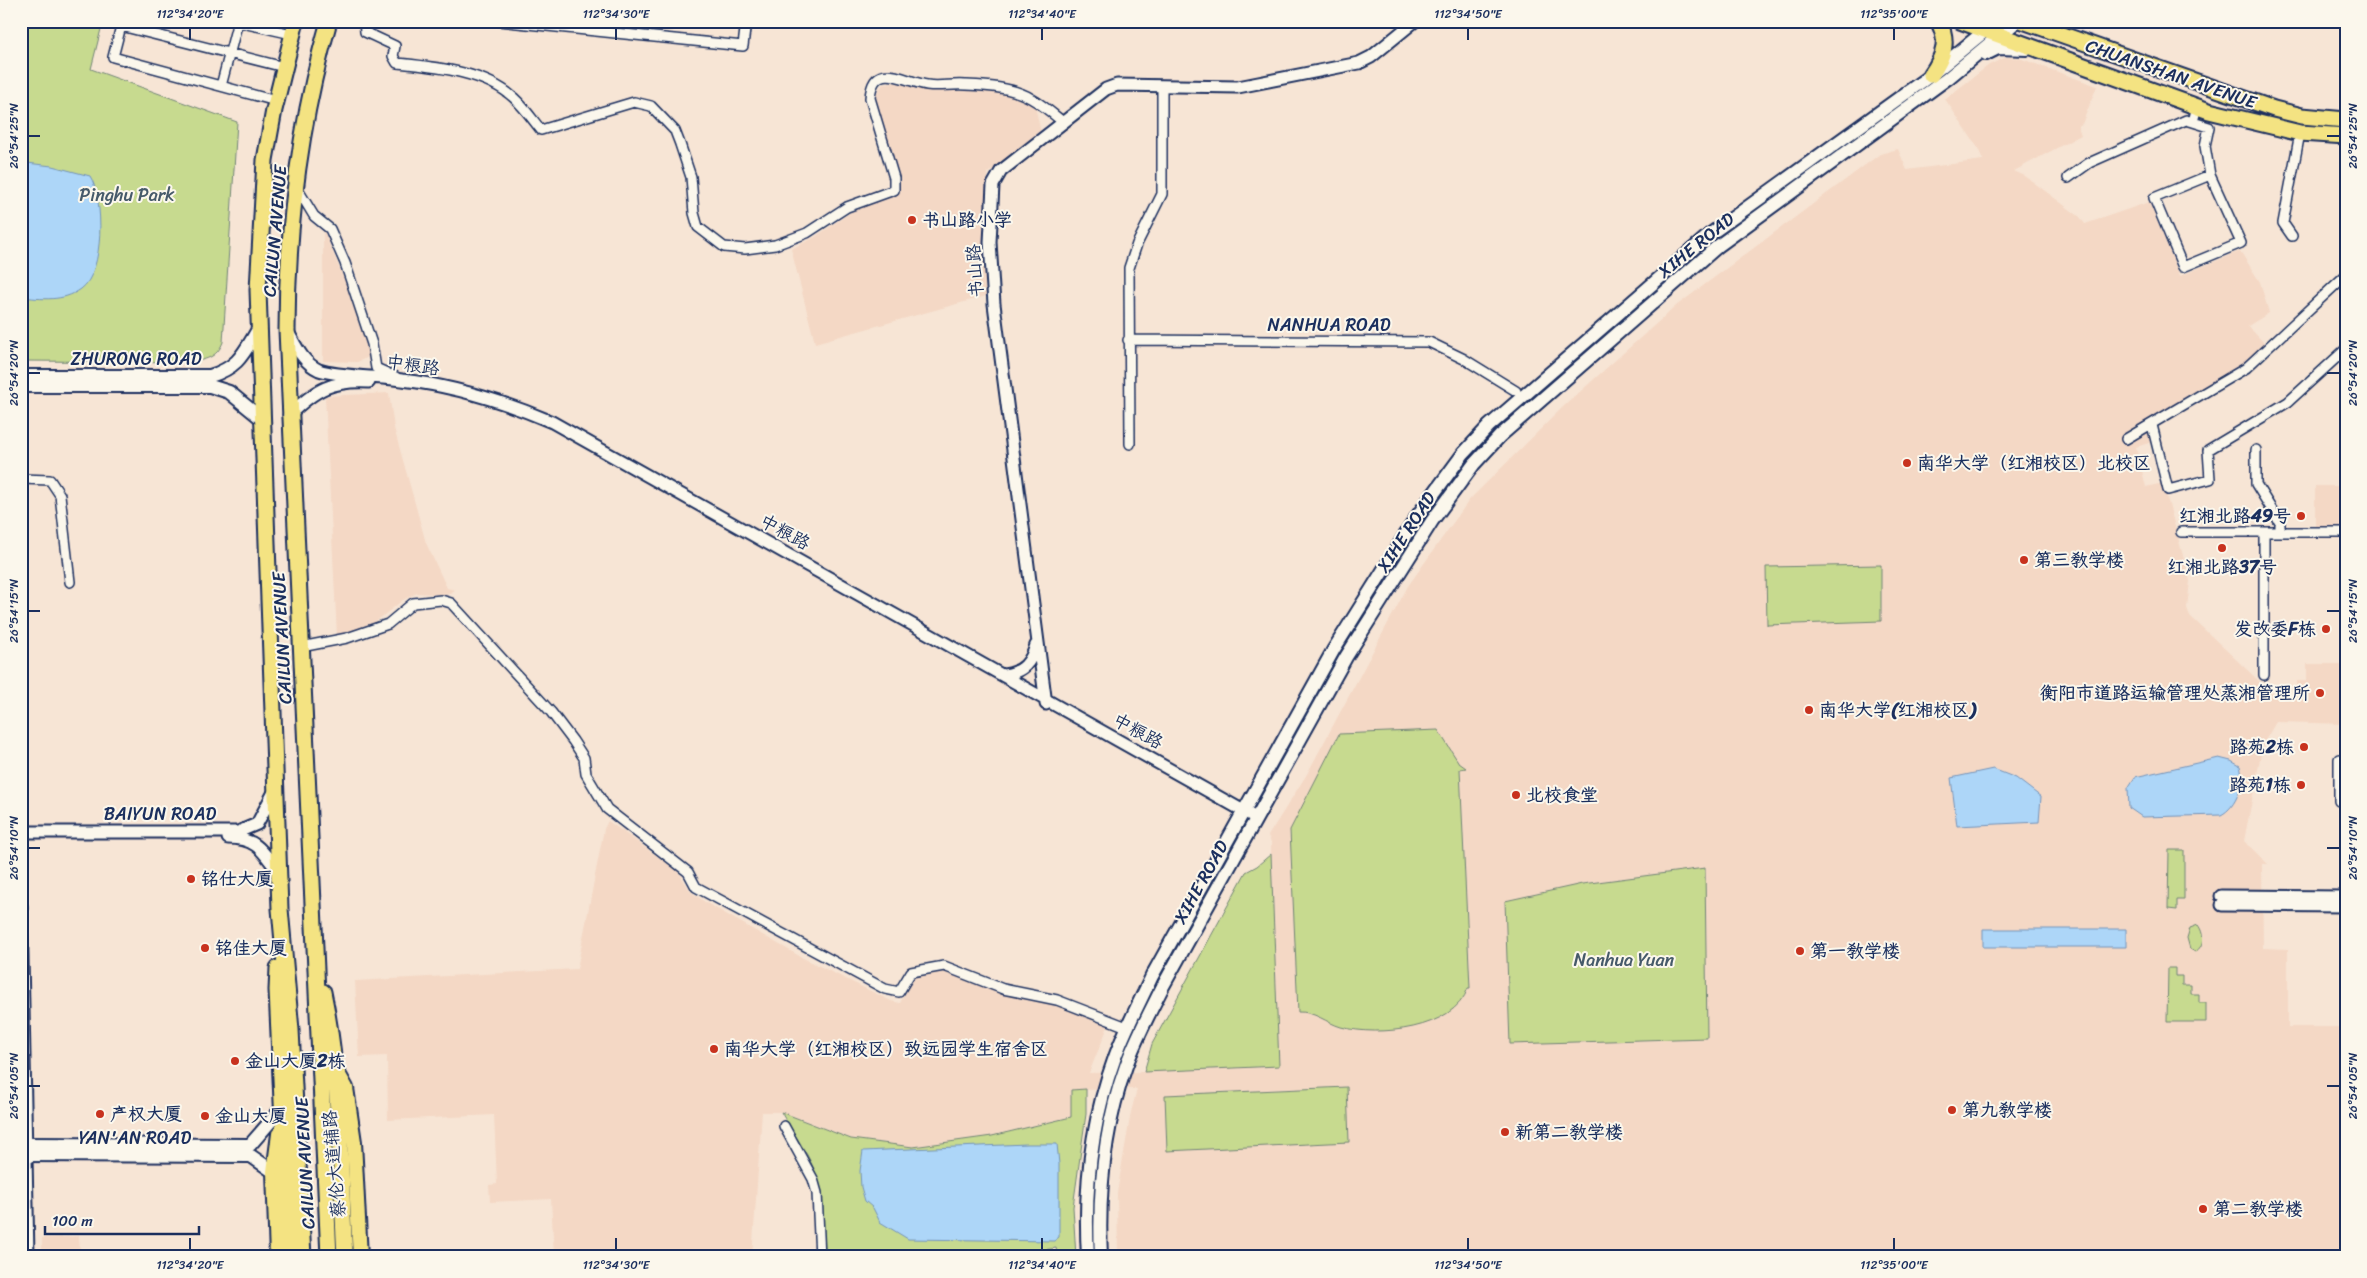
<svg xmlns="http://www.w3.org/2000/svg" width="2367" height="1278" font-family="Sriracha,'LXGW WenKai TC',sans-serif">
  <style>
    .built { fill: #f4d8c5 }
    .green { fill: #c7da8f; stroke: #718476 }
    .water { fill: #add6f8; stroke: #7393ba }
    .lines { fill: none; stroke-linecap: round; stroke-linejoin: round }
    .minor-casing { stroke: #1b2f5e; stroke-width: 12 }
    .tertiary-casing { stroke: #1b2f5e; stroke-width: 15 }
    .secondary-casing { stroke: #1b2f5e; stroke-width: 16 }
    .primary-casing { stroke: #1b2f5e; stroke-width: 18 }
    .trunk-casing { stroke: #1b2f5e; stroke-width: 19 }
    .minor { stroke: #fbf7ec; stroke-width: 9 }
    .tertiary { stroke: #fbf7ec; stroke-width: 11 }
    .secondary { stroke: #fbf7ec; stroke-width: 12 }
    .primary { stroke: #f4e382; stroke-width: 14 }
    .trunk { stroke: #f4e382; stroke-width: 15 }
    .ticks { fill: none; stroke: #1b2f5e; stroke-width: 2 }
    .poi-dot { fill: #c8321e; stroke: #fbf7ec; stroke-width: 2 }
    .labels { text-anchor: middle; stroke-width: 4; stroke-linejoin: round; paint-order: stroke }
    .street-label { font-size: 18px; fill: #1b2f5e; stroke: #fbf7ec }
    .park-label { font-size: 18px; fill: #465a6a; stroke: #fbf7ec }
    .poi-label { font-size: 18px; font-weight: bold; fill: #1b2f5e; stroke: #fbf7ec; text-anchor: start }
    .neatline { fill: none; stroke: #1b2f5e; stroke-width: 2 }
    .ticks-label { font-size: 12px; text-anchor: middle; fill: #1b2f5e }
  </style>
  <rect width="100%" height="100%" fill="#f7e5d5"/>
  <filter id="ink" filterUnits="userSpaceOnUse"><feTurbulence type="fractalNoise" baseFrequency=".02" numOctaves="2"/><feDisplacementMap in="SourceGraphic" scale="10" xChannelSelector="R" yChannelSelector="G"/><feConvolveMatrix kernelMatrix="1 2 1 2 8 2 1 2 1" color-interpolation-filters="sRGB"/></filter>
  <g filter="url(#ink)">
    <path class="built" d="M2007 57 2019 58 2097 86 2082 124 2078 126 2081 135 2014 171 2025 176 2080 217 2085 224 2149 202 2180 276 2240 251 2260 282 2269 313 2248 326 2265 344 2243 365 2147 422 2152 442 2136 447 2146 487 2163 483 2190 581 2187 608 2190 616 2277 698 2294 694 2297 692V681H2307V664H2346V724L2276 722 2263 744 2244 841 2268 864H2262L2263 948 2288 949V1027H2346V1257H1118L1117 1193 1131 1112 1137 1089 1071 1090V1117L992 1136 913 1147 851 1139 781 1112H762L752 1257H554L551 1199 490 1202 489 1185 497 1184 494 1115 388 1120 387 1056 359 1057 355 981 577 969 604 829 608 821 678 871 691 892 705 902 803 958 891 1001 900 1003 915 975 947 971 1002 992 1033 1001 1058 1003 1109 1024 1089 1073 1144 1072 1152 1044 1246 872 1257 866 1271 854V842L1268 836 1307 774 1408 586 1470 499 1564 406 1676 306 1880 154 1898 149 1907 170 1983 160 1978 148 1945 99 1989 65Z
      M899 82 932 90 996 91 1025 100 1035 106 1041 133 988 173 983 232 986 296 815 343 791 249 815 237 857 208 899 193 900 179 877 105 876 94 883 84Z
      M323 229 348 288 371 356 357 362 323 361Z
      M389 393 394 428 426 543 447 588 455 590 446 595 417 593 403 600 374 623 337 636 325 396Z
      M2315 486H2346V527H2315Z
      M79 1236 80 1257H42V1238Z"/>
    <path class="green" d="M21 21H103L91 69 237 122 223 342C217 358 205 360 190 362L21 361Z
      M1881 565V621L1767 625 1766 567Z
      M1438 730 1459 763 1466 768 1460 769 1470 988H1468C1454 1030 1378 1037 1341 1027 1327 1023 1314 1011 1298 1012L1290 830 1339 734Z
      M2169 850H2184V900H2177V910L2168 909Z
      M1271 854 1279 1066 1144 1072 1152 1044 1246 872 1257 866Z
      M1705 868 1707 1038 1510 1044 1505 901 1582 884Z
      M2198 925C2204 933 2205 946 2195 952L2190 949 2187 938 2190 928Z
      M2168 968H2175V976H2182V985H2191V994H2199V1003H2206V1022H2167Z
      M1347 1087 1349 1142 1167 1151 1165 1095Z
      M1086 1089V1114L1073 1207 1076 1257H1058L1056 1248 995 1257H823C823 1234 825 1201 818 1180 811 1156 793 1134 781 1112L851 1139 913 1147 992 1136 1071 1117V1090Z"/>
    <path class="water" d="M27 163 52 166 90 176C104 198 105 272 81 289 63 302 42 299 21 297V165Z
      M2219 758 2231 761 2240 766C2245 782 2237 807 2221 815L2142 817 2129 808 2128 788 2135 777Z
      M1993 769 2016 778 2041 797 2039 822 1957 826 1951 778Z
      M1983 929H2126V947H1983Z
      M1027 1144H1057L1059 1164V1237L1054 1241 908 1239 880 1222 873 1208 865 1201 861 1187 860 1171 863 1151Z"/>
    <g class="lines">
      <defs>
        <path id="minor" d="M364 21 365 32 395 46 393 56 397 63C435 67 485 71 514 98 524 107 533 120 541 130L634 102 651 106 675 131 680 144 691 177 694 213 698 227 724 247 745 249 775 245 807 233 847 207 894 190V178L870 98C873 58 905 82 927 85 939 87 952 84 965 85 987 86 1013 87 1032 99 1043 105 1053 114 1063 122
          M498 21 743 46 746 21
          M238 22 292 34
          M221 86 238 21
          M276 101 113 57 121 26 284 67
          M2197 106 2193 122 2209 127 2205 146 2210 175 2241 243 2183 267 2154 198 2210 175
          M2068 178 2089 163 2186 120 2193 122
          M297 188 314 216 330 229 345 263 372 344 376 368 396 377
          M2292 236 2283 223 2300 133
          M1128 340 1429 342 1464 359 1516 391
          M2152 425 2168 490 2210 479 2208 450 2288 402 2346 349
          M2126 439 2246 368 2346 275
          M1130 444 1129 268 1137 244 1162 194V87
          M2256 450V484L2280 523V532
          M21 479 50 480 60 495 70 582
          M2181 532H2346
          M301 647 347 638 388 624 413 603 441 600 451 603 551 712 573 741 584 758 586 774 607 809 688 872 696 887 885 989 899 992 911 972 944 966 1003 989 1057 1000 1127 1027
          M2264 675V532
          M2339 759V801H2346
          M784 1126 813 1179 817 1193 820 1257"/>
        <path id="tertiary" d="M288 332C296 346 303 363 319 370 334 376 382 377 402 380 455 386 503 401 552 422L1256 818
          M289 415C316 389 332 380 369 382
          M1004 675C1023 672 1031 663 1036 645
          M1046 704 994 304 990 242 993 185 1001 171 1106 89 1117 85 1238 87 1359 63 1371 57 1415 21
          M21 832H238L257 824 275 790
          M228 838C258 838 263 852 279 873
          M2221 896 2346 897
          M2222 905 2346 906
          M21 906 28 1257"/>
        <path id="secondary" d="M1986 54 1998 48 2027 49
          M21 376H210C239 367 243 354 259 328
          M21 386H210L229 392 262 419
          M21 1144 250 1145 282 1108
          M21 1155 251 1156 274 1172
          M1088 1257C1084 1190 1091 1123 1114 1060 1124 1031 1139 1004 1152 976L1334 649 1418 515 1463 454 1489 426 1709 235 1931 75 1997 21
          M1101 1257C1098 1192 1104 1127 1126 1066 1136 1038 1150 1012 1163 986L1346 657 1432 521 1474 464 1500 436 1718 246 1948 78 2017 21"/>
        <path id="primary" d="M336 1070 346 1088 354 1142 360 1257
          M277 1257 274 1172 279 1134"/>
        <path id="trunk" d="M296 21 274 110 265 160 258 290 280 909 291 1030 303 1257
          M329 21C300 122 287 225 287 330L329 1257
          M1960 21 2209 111 2300 133 2346 136
          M2023 21 2274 109 2302 116 2346 120
          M1931 75C1943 58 1950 41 1938 21
          M278 968 277 990 289 1257
          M323 992C341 1079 340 1169 345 1257"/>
      </defs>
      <use href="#minor" class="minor-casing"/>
      <use href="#tertiary" class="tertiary-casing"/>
      <use href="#secondary" class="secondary-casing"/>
      <use href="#primary" class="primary-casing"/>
      <use href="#trunk" class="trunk-casing"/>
      <use href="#minor" class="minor"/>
      <use href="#tertiary" class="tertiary"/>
      <use href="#secondary" class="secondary"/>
      <use href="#primary" class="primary"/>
      <use href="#trunk" class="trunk"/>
    </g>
  </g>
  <path class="ticks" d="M190 28V40M616 28V40M1042 28V40M1468 28V40M1894 28V40M28 136H40M2327 136H2340M28 373H40M2327 373H2340M28 611H40M2327 611H2340M28 848H40M2327 848H2340M28 1086H40M2327 1086H2340M190 1238V1250M616 1238V1250M1042 1238V1250M1468 1238V1250M1894 1238V1250"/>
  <g class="poi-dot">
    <circle cx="912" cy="220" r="5"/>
    <circle cx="1907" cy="463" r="5"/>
    <circle cx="2301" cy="516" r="5"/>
    <circle cx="2222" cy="548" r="5"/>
    <circle cx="2024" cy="560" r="5"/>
    <circle cx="2326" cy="629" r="5"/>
    <circle cx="2320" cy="693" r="5"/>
    <circle cx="1809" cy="710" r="5"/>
    <circle cx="2304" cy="747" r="5"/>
    <circle cx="2301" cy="785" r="5"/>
    <circle cx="1516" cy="795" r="5"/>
    <circle cx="191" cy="879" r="5"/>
    <circle cx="205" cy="948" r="5"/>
    <circle cx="1800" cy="951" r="5"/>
    <circle cx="714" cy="1049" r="5"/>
    <circle cx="235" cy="1061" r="5"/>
    <circle cx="1952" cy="1110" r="5"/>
    <circle cx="100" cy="1114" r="5"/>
    <circle cx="205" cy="1116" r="5"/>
    <circle cx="1505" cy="1132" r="5"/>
    <circle cx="2203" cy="1209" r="5"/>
  </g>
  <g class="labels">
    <g class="street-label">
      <text transform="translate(2171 74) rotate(19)" y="6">CHUANSHAN AVENUE</text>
      <text transform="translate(275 231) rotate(-85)" y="6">CAILUN AVENUE</text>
      <text transform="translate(1696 245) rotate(-39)" y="6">XIHE ROAD</text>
      <text transform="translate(975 271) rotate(-94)" y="6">书山路</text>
      <text x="1329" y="331">NANHUA ROAD</text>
      <text x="136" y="365">ZHURONG ROAD</text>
      <text transform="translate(413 365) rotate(8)" y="6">中粮路</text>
      <text transform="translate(785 532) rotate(29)" y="6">中粮路</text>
      <text transform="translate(1406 532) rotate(-57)" y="6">XIHE ROAD</text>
      <text transform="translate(282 638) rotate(-93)" y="6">CAILUN AVENUE</text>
      <text transform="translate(1138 731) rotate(29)" y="6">中粮路</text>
      <text x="160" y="820">BAIYUN ROAD</text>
      <text transform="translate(1201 882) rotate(-61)" y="6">XIHE ROAD</text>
      <text x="135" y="1144">YAN'AN ROAD</text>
      <text transform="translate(305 1163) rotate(-93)" y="6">CAILUN AVENUE</text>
      <text transform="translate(334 1164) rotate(-95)" y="6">蔡伦大道辅路</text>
    </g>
    <g class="park-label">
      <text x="127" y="201">Pinghu Park</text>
      <text x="1624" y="966">Nanhua Yuan</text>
    </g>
    <g class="poi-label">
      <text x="922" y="226">书山路小学</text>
      <text x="1917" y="469">南华大学（红湘校区）北校区</text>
      <text x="2291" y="522" text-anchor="end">红湘北路49号</text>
      <text x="2034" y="566">第三教学楼</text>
      <text x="2222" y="573" text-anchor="middle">红湘北路37号</text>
      <text x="2316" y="635" text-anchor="end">发改委F栋</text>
      <text x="2310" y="699" text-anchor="end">衡阳市道路运输管理处蒸湘管理所</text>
      <text x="1819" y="716">南华大学(红湘校区)</text>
      <text x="2294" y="753" text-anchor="end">路苑2栋</text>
      <text x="2291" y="791" text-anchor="end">路苑1栋</text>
      <text x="1526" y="801">北校食堂</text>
      <text x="201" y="885">铭仕大厦</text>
      <text x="215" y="954">铭佳大厦</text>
      <text x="1810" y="957">第一教学楼</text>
      <text x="724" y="1055">南华大学（红湘校区）致远园学生宿舍区</text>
      <text x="245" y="1067">金山大厦2栋</text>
      <text x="1962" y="1116">第九教学楼</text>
      <text x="110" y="1120">产权大厦</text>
      <text x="215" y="1122">金山大厦</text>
      <text x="1515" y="1138">新第二教学楼</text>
      <text x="2213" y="1215">第二教学楼</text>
    </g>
  </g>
  <rect width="2367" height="1278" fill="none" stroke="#fbf7ec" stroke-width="55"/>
  <path d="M45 1226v8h154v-8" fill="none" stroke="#1b2f5e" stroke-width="2.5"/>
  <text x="52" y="1226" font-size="15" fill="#1b2f5e" stroke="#fbf7ec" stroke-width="4" paint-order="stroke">100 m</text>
  <rect x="28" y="28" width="2312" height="1222" class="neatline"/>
  <g class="ticks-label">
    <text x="190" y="18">112°34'20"E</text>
    <text x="616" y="18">112°34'30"E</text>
    <text x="1042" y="18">112°34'40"E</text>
    <text x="1468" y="18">112°34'50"E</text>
    <text x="1894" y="18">112°35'00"E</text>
    <text transform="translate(14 136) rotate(-90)" y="4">26°54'25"N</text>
    <text transform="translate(2353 136) rotate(-90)" y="4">26°54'25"N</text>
    <text transform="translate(14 373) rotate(-90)" y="4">26°54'20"N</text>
    <text transform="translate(2353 373) rotate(-90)" y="4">26°54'20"N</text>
    <text transform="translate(14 611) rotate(-90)" y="4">26°54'15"N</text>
    <text transform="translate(2353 611) rotate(-90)" y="4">26°54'15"N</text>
    <text transform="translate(14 848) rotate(-90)" y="4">26°54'10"N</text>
    <text transform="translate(2353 848) rotate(-90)" y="4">26°54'10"N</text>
    <text transform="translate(14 1086) rotate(-90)" y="4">26°54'05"N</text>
    <text transform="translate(2353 1086) rotate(-90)" y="4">26°54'05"N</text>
    <text x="190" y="1269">112°34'20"E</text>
    <text x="616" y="1269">112°34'30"E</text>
    <text x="1042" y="1269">112°34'40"E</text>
    <text x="1468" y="1269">112°34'50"E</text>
    <text x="1894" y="1269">112°35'00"E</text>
  </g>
</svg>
